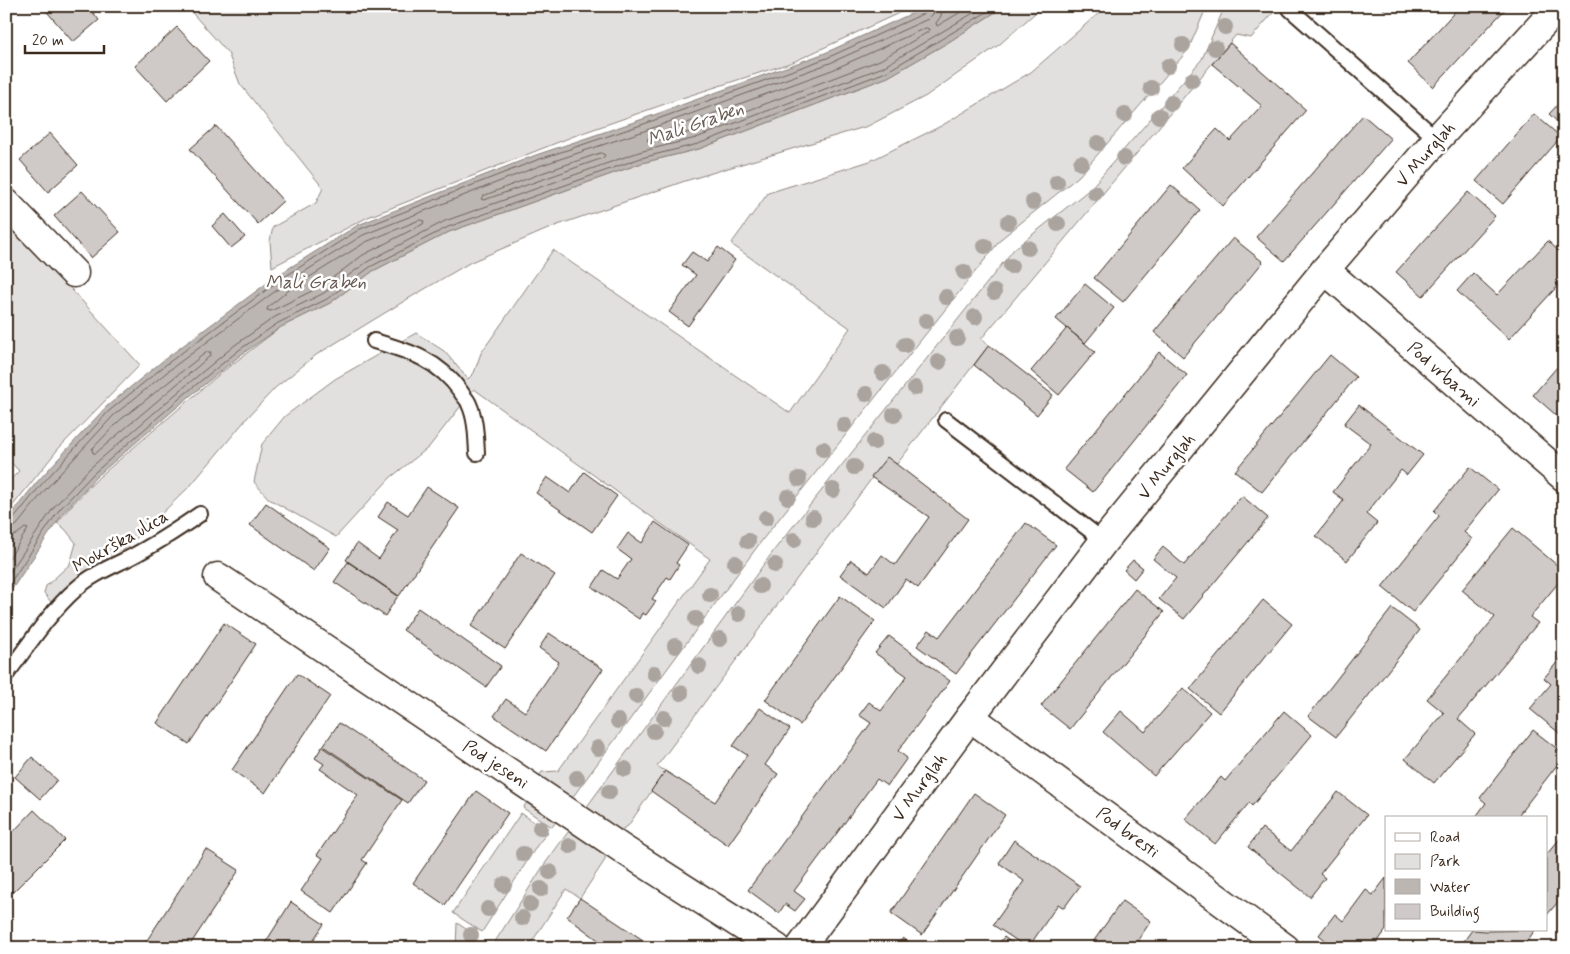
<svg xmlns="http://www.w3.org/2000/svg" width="1570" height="954" font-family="Mynerve,sans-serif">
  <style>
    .green { fill: #e2e0de; stroke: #8e857e }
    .water { fill: #bcb6b3; stroke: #887e77 }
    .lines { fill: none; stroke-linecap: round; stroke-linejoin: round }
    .shore { stroke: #6f625a; stroke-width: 1 }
    .building { fill: #cfcac7; stroke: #3b2a1e }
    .service-casing { stroke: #3b2a1e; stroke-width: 18 }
    .minor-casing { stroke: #3b2a1e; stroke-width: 31 }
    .tertiary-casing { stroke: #3b2a1e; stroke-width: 31 }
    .service { stroke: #fff; stroke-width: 14 }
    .minor { stroke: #fff; stroke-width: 28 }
    .tertiary { stroke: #fff; stroke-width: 28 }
    .tree { fill: #aaa39e }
    .labels { text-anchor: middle; stroke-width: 5; stroke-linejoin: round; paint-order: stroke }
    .street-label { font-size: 18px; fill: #3b2a1e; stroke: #fff }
    .water-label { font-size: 19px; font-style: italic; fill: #685b52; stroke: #fff }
  </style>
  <rect width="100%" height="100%" fill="#fff"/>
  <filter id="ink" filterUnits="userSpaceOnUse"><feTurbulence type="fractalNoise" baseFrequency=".02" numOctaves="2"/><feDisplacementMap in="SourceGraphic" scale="10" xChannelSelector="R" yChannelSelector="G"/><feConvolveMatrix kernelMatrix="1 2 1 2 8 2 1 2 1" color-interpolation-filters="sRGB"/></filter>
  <g filter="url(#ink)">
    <path class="green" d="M186 6H914L793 62 679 99 574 136 368 217 272 267 270 241 273 227 316 203 323 188 240 84 228 53Z
      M1005 6H1043L1000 44 926 96 868 126 685 181 555 226 471 262 406 300 316 355 275 388 248 417 191 485 122 552 101 561 70 583 51 602 44 593 46 586 70 564 76 543 65 529 57 523 71 506 99 477 222 372 281 327 330 303 373 271 449 232 642 163 699 149 888 77 947 43Z
      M1107 6H1207L1188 50 1079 176 1002 238 763 539 569 802 536 780 542 772 558 771 710 559 474 389 429 447 390 478 336 537 269 499 254 482 262 444 285 416 335 379 416 333 444 351 468 379 474 373 481 353 553 250 790 413 850 328 731 244 768 193 870 161 941 126 1031 72Z
      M1225 6H1279L1251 38 1236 35 981 339 989 345 897 464 887 458 657 766 665 771 628 826 617 832 583 812 775 549 1014 249 1090 189 1202 59Z
      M6 217 140 365 59 448 6 514V484L19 471 6 457Z
      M532 795 561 815 552 827 523 808Z
      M521 813 548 832 538 844 482 932 453 913Z
      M574 824 605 854V860L580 898 566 889 528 948H491L544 865Z
      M457 923 478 937 472 948H456Z"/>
    <path class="water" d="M928 6H1005L947 43 888 77 699 149 642 163 449 232 373 271 330 303 281 327 242 354 190 396 96 477 63 513 6 598V520L37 482 106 407 165 359 278 275 358 225 536 155 640 120 825 53Z"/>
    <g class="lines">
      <path class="shore" d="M942 6 941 16 936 23 937 26 971 6
        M926 28 929 29 928 32 880 60 841 75 694 131 650 142 647 140 649 137 832 70Z
        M601 153 605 155 603 158 484 200 481 199 483 196 542 173Z
        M420 220 424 221 423 224 363 255 320 287 271 311 267 310 268 307 289 290 366 242Z
        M207 352H211L210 356 96 453H93L92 449 119 421Z
        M6 523 12 521 41 485 109 411 168 363 281 279 360 229 537 160 641 125 827 58 925 13 928 10V6
        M6 529 12 528 17 525 45 490 114 415 172 368 285 284 363 235 539 166 644 131 830 63 928 19 933 14 935 6
        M6 536 16 535 25 528 28 529 6 563
        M6 578 54 507 89 469 183 388 235 345 275 317 324 293 367 262 445 221 639 152 696 138 883 67 985 6
        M6 589 59 510 93 474 187 392 239 350 278 323 327 299 370 267 448 227 641 158 698 144 886 72 997 6"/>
    </g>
    <path class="building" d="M42 6H88L99 20 73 42Z
      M1379 6H1390L1386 11Z
      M1460 6H1508L1433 87 1408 63Z
      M177 27 209 61 167 101 135 66Z
      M1230 43 1306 110 1223 206 1182 168 1217 129 1230 141 1262 106 1212 64Z
      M1564 98V128L1549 114Z
      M1534 114 1561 137 1503 204 1476 181Z
      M1363 115 1391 139 1284 261 1256 237Z
      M216 126 283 201 258 224 190 149Z
      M50 133 78 165 48 192 20 160Z
      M1171 185 1200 210 1123 302 1094 278Z
      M82 191 120 232 91 258 54 216Z
      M1468 192 1495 216 1423 296 1396 272Z
      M225 214 245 237 231 248 212 226Z
      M1233 238 1263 262 1183 357 1154 332Z
      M1548 241 1564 256V279L1509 339 1457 291 1473 273 1497 295Z
      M718 247 735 260 688 326 669 312 696 275 682 265 692 252 707 262Z
      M1085 284 1114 308 1085 343 1056 319Z
      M1067 328 1095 352 1059 395 1031 371Z
      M989 345 1053 395 1037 415 974 365Z
      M1159 352 1187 375 1093 492 1064 469Z
      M1330 355 1356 377 1262 492 1235 471Z
      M1564 359V408L1557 416 1533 395Z
      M1359 405 1423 455 1407 475 1401 470 1366 514 1377 523 1347 561 1316 536 1344 500 1333 492 1371 444 1344 424Z
      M887 457 968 519 918 588 906 579 886 608 840 575 851 560 869 573 882 555 895 565 929 517 871 477Z
      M1470 467 1498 490 1464 532 1472 539 1413 612 1382 587 1439 516 1434 511Z
      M584 472 617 496 592 532 536 493 547 477 570 493Z
      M427 487 459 508 399 596 346 560 357 543 379 559 398 530 378 517 388 502 408 515Z
      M1242 496 1268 518 1184 619 1159 599 1176 578 1153 559 1163 547 1184 565Z
      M266 503 330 548 314 571 250 525Z
      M655 522 688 545 676 563 679 565 670 579 667 577 652 599 656 601 646 615 642 613 639 619 592 587 603 570 617 579 631 559 617 549 628 533 642 543Z
      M1026 523 1056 545 956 674 917 646 929 630 939 637Z
      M1513 528 1564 571V576L1530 617 1538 623 1458 719 1475 734 1434 783 1405 759 1444 713 1427 699 1495 617 1462 590Z
      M521 553 555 575 505 649 471 626Z
      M1133 560 1143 568 1134 579 1124 570Z
      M348 562 398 596 385 616 334 582Z
      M1135 589 1164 612 1070 729 1041 706Z
      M840 596 875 621 800 725 765 700Z
      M1263 600 1292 624 1219 713 1190 689Z
      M418 608 501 666 486 687 403 630Z
      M1392 608 1420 630 1336 737 1308 716Z
      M224 623 256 644 189 744 157 723Z
      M549 633 603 669 546 751 494 716 506 699 525 712 559 662 539 648Z
      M889 636 950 681 898 751 907 758 887 786 877 779 794 891 805 899 795 911 785 904 779 913 748 890 871 723 859 715 869 702 881 711 907 676 875 653Z
      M1564 654V737L1530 709 1551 684 1544 678Z
      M297 674 330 696 265 793 232 770Z
      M1183 688 1210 712 1154 776 1103 732 1121 711 1145 732Z
      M760 708 790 729 765 765 778 774 728 845 651 791 665 771 715 802 747 755 733 746Z
      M1284 711 1312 735 1252 806 1249 803 1215 844 1185 819 1221 777 1225 781Z
      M339 723 424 780 408 803 323 746Z
      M1533 730 1564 754V756L1516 818H1475L1486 803 1480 798Z
      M322 747 402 800 362 860 367 863 333 913 301 891 323 858 317 855 358 795 320 769 324 764 315 758Z
      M32 757 57 780 40 799 15 777Z
      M476 791 508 813 445 905 413 883Z
      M1338 792 1367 815 1320 874 1325 878 1310 897 1248 847 1262 828 1291 851Z
      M974 793 1005 815 922 935 891 913Z
      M34 810 65 840 13 892 6 885V823L14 831Z
      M1564 834V895L1546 916V855Z
      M1014 840 1080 886 1064 908 1058 904 1028 948 993 925 1024 881 999 863Z
      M206 849 239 870 188 948H142Z
      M1386 878V930L1373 948H1335L1319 935 1335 914 1343 921 1366 890 1373 895Z
      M580 898 655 948H609L567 917Z
      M1122 901 1151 921 1138 940 1140 941 1136 948H1093L1096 944 1093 942Z
      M291 902 324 924 308 948H262Z
      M1472 930 1486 931 1535 930 1522 948H1459Z
      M1004 937 1019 948H995Z
      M903 938 917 948H895Z
      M599 943 605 948H595Z"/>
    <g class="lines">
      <defs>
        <path id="service" d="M1290 9 1437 139
          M374 341C409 351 439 360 461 392 463 396 468 400 469 404 476 419 476 437 477 453
          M946 420 1104 541
          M6 675C28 646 49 613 76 589 91 575 111 567 129 558 154 545 177 530 200 514"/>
        <path id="minor" d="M6 203 74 273
          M1325 270 1564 477
          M218 577 624 850 777 948
          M970 717 1285 948"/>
        <path id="tertiary" d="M800 948 970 717 1104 541 1325 270 1437 139 1559 6"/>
      </defs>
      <use href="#service" class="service-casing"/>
      <use href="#minor" class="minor-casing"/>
      <use href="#tertiary" class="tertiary-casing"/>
      <use href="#service" class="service"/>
      <use href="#minor" class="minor"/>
      <use href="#tertiary" class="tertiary"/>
    </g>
    <g class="tree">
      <circle cx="1225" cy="27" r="8"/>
      <circle cx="1183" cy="45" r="8"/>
      <circle cx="1215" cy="48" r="8"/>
      <circle cx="1168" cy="66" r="8"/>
      <circle cx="1192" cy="80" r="8"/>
      <circle cx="1151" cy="88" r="8"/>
      <circle cx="1171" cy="103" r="8"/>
      <circle cx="1125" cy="115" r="8"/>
      <circle cx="1159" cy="116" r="8"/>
      <circle cx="1098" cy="143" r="8"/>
      <circle cx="1124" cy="158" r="8"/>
      <circle cx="1081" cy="163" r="8"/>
      <circle cx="1057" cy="182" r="8"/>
      <circle cx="1095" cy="193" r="8"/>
      <circle cx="1033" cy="202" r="8"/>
      <circle cx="1008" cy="222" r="8"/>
      <circle cx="1058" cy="224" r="8"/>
      <circle cx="985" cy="246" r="8"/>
      <circle cx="1028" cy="248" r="8"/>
      <circle cx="1011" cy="266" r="8"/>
      <circle cx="964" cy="272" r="8"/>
      <circle cx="994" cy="292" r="8"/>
      <circle cx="946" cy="297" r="8"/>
      <circle cx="975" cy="317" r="8"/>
      <circle cx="926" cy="321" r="8"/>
      <circle cx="957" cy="338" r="8"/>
      <circle cx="905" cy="345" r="8"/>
      <circle cx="939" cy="362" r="8"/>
      <circle cx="883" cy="373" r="8"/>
      <circle cx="915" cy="388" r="8"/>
      <circle cx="866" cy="394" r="8"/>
      <circle cx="894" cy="415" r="8"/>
      <circle cx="844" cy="425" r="8"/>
      <circle cx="874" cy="442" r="8"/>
      <circle cx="823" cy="449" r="8"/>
      <circle cx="854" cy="467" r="8"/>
      <circle cx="799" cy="479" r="8"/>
      <circle cx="833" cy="490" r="8"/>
      <circle cx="788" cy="497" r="8"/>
      <circle cx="766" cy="518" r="8"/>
      <circle cx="813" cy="518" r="8"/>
      <circle cx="794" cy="540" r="8"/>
      <circle cx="748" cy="541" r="8"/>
      <circle cx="735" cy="563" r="8"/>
      <circle cx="775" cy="565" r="8"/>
      <circle cx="760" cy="586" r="8"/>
      <circle cx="710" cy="595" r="8"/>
      <circle cx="739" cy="614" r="8"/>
      <circle cx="696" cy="619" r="8"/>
      <circle cx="720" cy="639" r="8"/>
      <circle cx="675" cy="646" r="8"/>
      <circle cx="699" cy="666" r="8"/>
      <circle cx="654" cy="673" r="8"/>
      <circle cx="681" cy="693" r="8"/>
      <circle cx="636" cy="696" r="8"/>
      <circle cx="664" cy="718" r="8"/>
      <circle cx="618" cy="721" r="8"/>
      <circle cx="654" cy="731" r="8"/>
      <circle cx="598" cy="748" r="8"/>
      <circle cx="625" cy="769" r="8"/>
      <circle cx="577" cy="778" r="8"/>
      <circle cx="609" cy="792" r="8"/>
      <circle cx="540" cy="828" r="8"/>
      <circle cx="570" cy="846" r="8"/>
      <circle cx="523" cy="854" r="8"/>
      <circle cx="550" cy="872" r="8"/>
      <circle cx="504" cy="885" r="8"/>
      <circle cx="541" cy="889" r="8"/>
      <circle cx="530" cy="904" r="8"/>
      <circle cx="488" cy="909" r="8"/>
      <circle cx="522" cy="918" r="8"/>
      <circle cx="471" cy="935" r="8"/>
    </g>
  </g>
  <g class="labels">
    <g class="street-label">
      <text transform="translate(1425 154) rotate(-49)" y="6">V Murglah</text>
      <text transform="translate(1444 374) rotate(41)" y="6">Pod vrbami</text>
      <text transform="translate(1166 466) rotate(-51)" y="6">V Murglah</text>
      <text transform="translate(120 541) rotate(-30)" y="6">Mokrška ulica</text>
      <text transform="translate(496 764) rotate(33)" y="6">Pod jeseni</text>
      <text transform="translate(919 787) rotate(-54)" y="6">V Murglah</text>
      <text transform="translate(1128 832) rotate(36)" y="6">Pod bresti</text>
    </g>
    <g class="water-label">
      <text transform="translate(695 123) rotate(-19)" y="7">Mali Graben</text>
      <text x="316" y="288">Mali Graben</text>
    </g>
  </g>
  <rect width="1570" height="954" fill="none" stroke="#fff" stroke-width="25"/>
  <rect x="12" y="12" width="1545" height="929" fill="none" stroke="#3b2a1e" stroke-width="2" filter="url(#ink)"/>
  <rect x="1385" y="816" width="162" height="115" fill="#ffffff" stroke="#b1aaa5"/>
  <rect x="1395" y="833" width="25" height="8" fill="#ffffff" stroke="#b1aaa5"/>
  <text x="1430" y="842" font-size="15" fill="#3b2a1e">Road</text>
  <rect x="1395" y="854" width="25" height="15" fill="#e2e0de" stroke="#b1aaa5"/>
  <text x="1430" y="866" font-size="15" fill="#3b2a1e">Park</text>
  <rect x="1395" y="879" width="25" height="15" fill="#bcb6b3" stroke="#b1aaa5"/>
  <text x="1430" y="892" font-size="15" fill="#3b2a1e">Water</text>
  <rect x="1395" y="904" width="25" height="15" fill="#cfcac7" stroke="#b1aaa5"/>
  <text x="1430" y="916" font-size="15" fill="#3b2a1e">Building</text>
  <path d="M25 45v8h79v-8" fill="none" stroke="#3b2a1e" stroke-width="2.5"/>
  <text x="32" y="45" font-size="15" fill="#3b2a1e" stroke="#ffffff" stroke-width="4" paint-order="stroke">20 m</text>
</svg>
